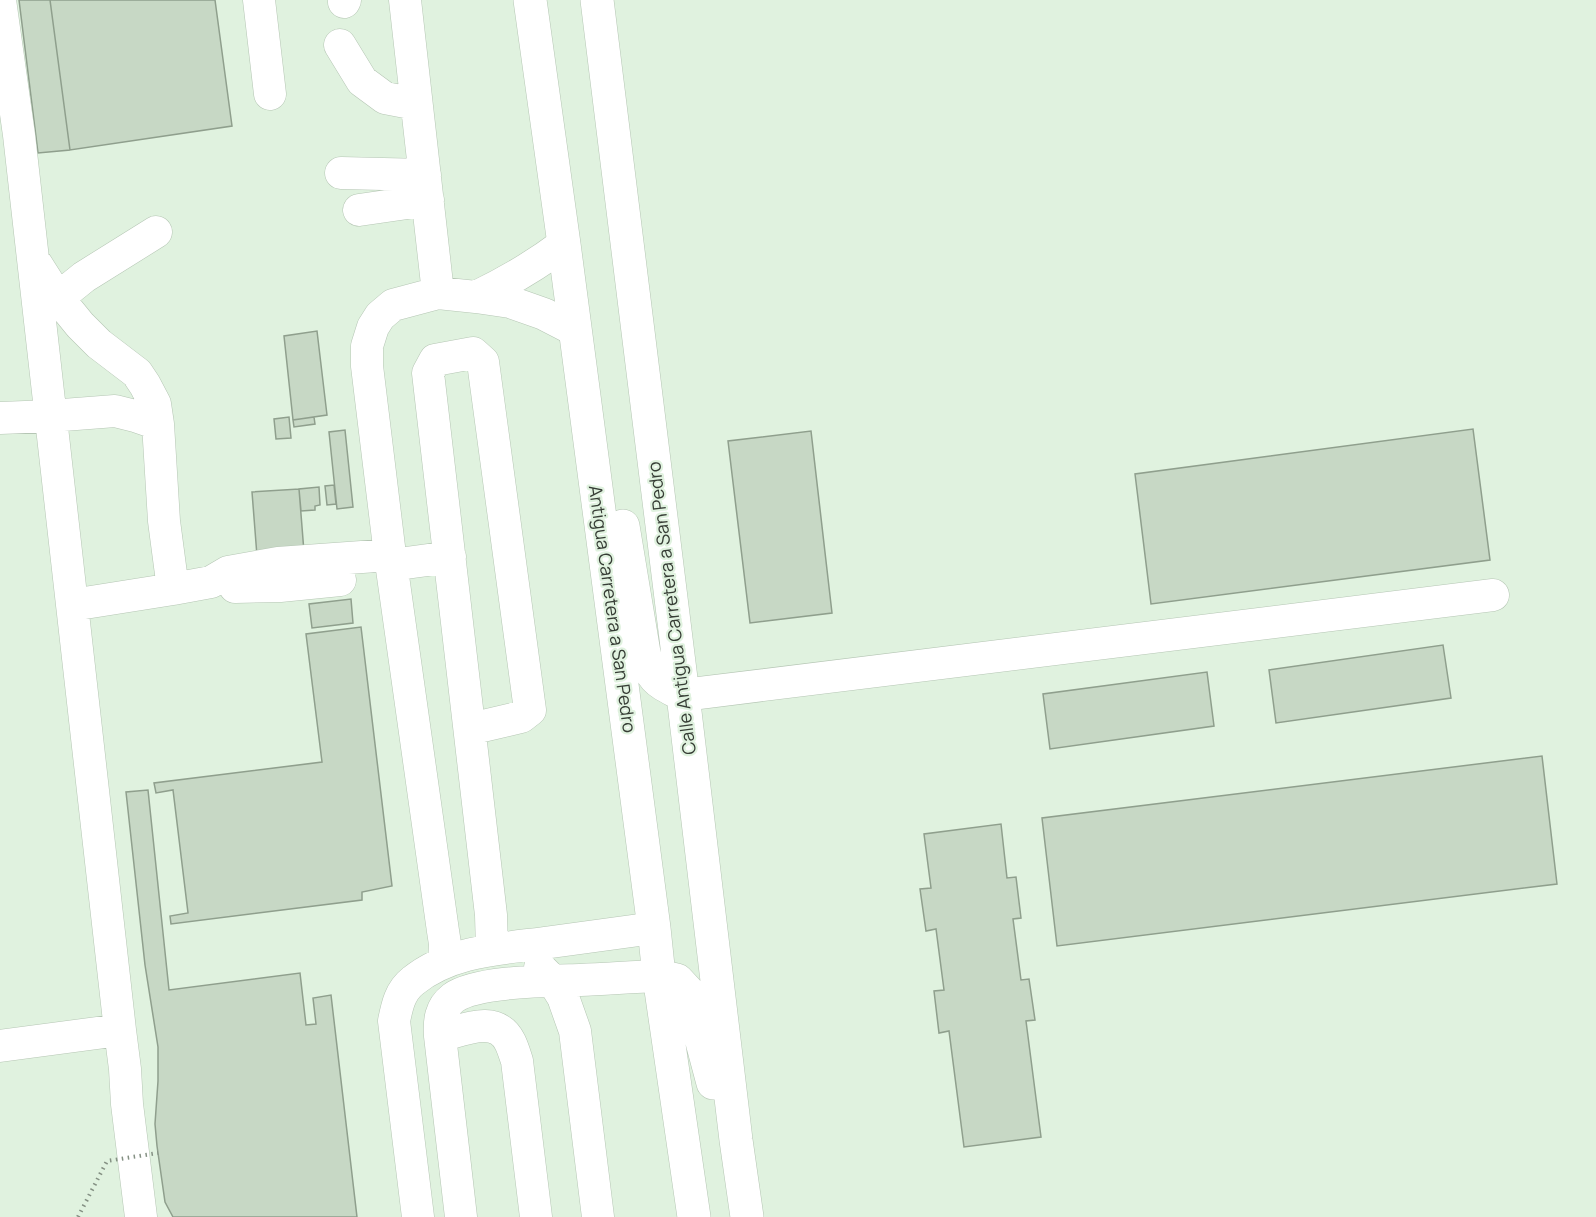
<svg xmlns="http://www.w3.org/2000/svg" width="1596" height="1217" font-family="Manrope,sans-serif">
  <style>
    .building { fill: #c7d8c5; stroke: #8f9f8d; stroke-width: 1.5 }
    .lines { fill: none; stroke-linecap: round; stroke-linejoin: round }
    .minor-casing { stroke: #b5c6b4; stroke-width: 33 }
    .major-casing { stroke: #b5c6b4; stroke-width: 34 }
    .minor { stroke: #fff; stroke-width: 32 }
    .major { stroke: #fff; stroke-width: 33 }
    .path-bridge { stroke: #849083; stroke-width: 4; stroke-dasharray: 1.5 4.5; stroke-linecap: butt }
    .labels { text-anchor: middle; stroke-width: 4.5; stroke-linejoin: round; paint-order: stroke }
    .street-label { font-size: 18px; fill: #363d35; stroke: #e0f2df }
  </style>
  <rect width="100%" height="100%" fill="#e0f2df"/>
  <path class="building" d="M19 0H50L70 150 38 153Z
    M50 0H215L232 126 70 150Z
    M317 331 327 415 293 420 284 336Z
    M289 417 291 438 276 439 274 419Z
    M314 417 315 424 294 427 293 420Z
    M1473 429 1490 560 1151 604 1135 474Z
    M345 430 353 507 337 509 329 432Z
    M811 431 832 613 750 623 728 441Z
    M334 485 336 504 327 505 325 486Z
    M319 487 320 505 315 506V510L301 511 299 489Z
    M299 489 304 552 257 556 252 492Z
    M351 599 353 623 312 628 309 604Z
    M361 627 392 886 362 892V900L171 924 170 916 188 913 173 790 156 793 154 783 322 762 306 634Z
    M1443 645 1451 698 1276 723 1269 670Z
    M1207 672 1214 726 1050 749 1043 694Z
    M1542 756 1557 884 1057 946 1042 818Z
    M148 790 169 990 300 973 306 1025 316 1024 313 998 331 995 357 1217H173L165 1202 157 1146 155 1124 158 1081V1047L145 965 126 792Z
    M1001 824 1007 878 1016 877 1021 918 1013 919 1021 980 1029 979 1035 1020 1026 1021 1041 1137 964 1147 949 1031 939 1033 934 991 944 990 936 929 926 931 920 889 931 888 924 834Z"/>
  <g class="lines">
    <defs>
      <path id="minor" d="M0 0 19 135 120 1030
        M259 0 270 94
        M405 0 438 293
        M344 2 345 0
        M340 45 362 81 385 98 416 104
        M341 173 425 175
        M359 210 428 200
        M37 265 58 298 80 325 99 344 137 373 145 385 155 404 158 424 164 521 173 589 211 582 228 572 278 563 390 555
        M476 297C509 281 535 266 564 244
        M58 298 84 277 156 232
        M0 418 50 416 115 411 135 416 158 424
        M391 565 450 557
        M235 587 280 586 340 580
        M72 605 173 589
        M683 695 1493 595
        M470 729 521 717 530 710 483 362 473 353 435 360 428 373 491 915 492 949
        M444 962 445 944 443 931 390 555 367 366V346L373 327 380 316 393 305 438 293 476 297 510 302 544 314 575 330
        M540 968 553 981 563 997 575 1031 598 1217
        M440 1036C464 1030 496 1014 510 1042 513 1048 515 1055 517 1061L536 1217
        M0 1046 120 1030 125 1069 127 1104 141 1217
        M418 1217 394 1021C397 1006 400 991 413 981 450 951 499 949 544 943 581 938 617 933 654 928
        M461 1217 440 1036C439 1021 440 1008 453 998 476 981 549 981 580 980 606 979 632 977 659 976"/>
      <path id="major" d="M530 0 564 244 654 928 659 976 694 1217
        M597 0 683 695 736 1140 747 1217
        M623 526 644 653C652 682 659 682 683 695
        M659 976 677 980 689 993 713 1083"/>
    </defs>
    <use href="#minor" class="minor-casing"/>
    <use href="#major" class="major-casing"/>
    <use href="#minor" class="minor"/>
    <use href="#major" class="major"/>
    <path class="path-bridge" d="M78 1217 107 1161 158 1153"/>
  </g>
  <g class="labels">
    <g class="street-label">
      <text transform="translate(672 608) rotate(-97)" y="6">Calle Antigua Carretera a San Pedro</text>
      <text transform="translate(612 609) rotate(82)" y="6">Antigua Carretera a San Pedro</text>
    </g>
  </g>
</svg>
